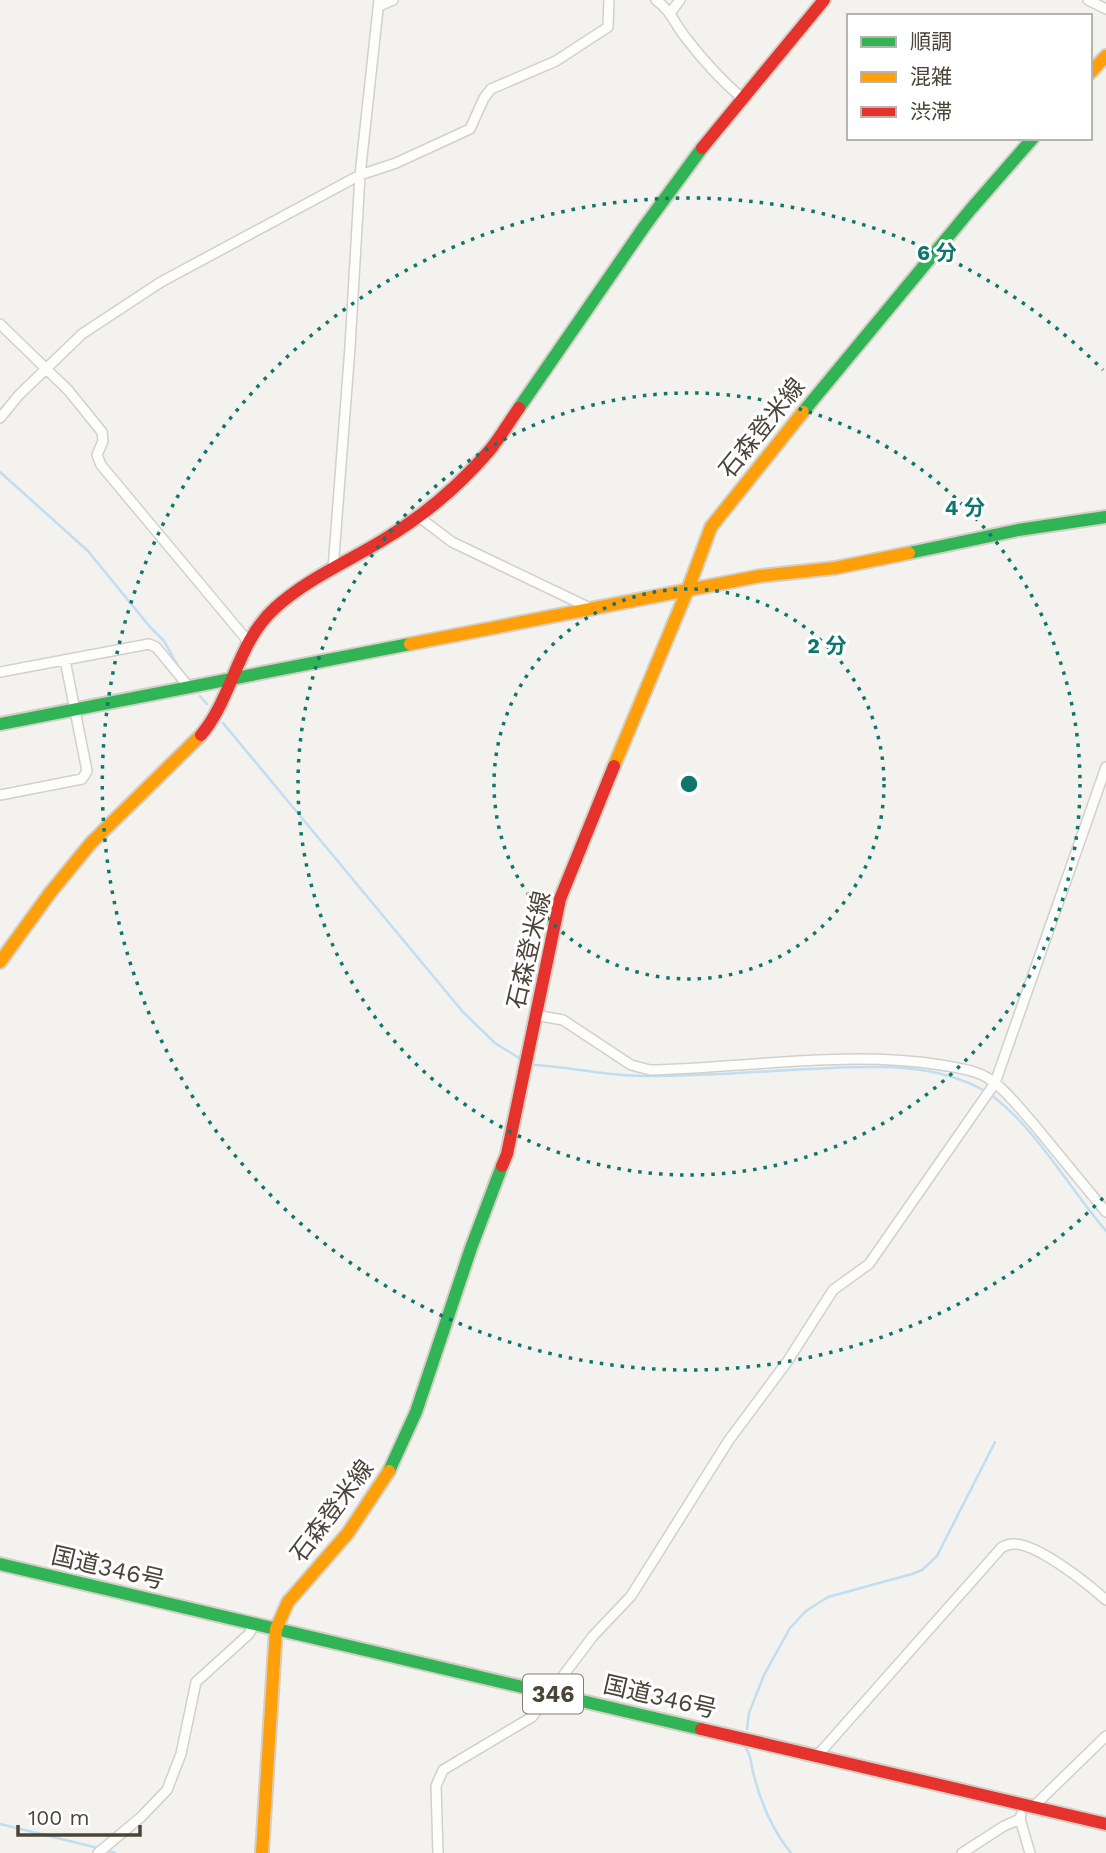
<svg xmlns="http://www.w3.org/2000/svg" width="1106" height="1853" font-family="'Work Sans','Noto Sans JP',sans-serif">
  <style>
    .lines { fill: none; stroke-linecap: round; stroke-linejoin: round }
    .stream { stroke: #c0ddf1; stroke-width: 2.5 }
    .street-casing { stroke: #d2d0cb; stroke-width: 12 }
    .fast-casing { stroke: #d3cfc5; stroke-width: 16 }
    .slow-casing { stroke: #d3cfc5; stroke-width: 16 }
    .jam-casing { stroke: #d3cfc5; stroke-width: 16 }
    .street { stroke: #fdfdfc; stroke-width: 9 }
    .fast { stroke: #30b455; stroke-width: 12 }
    .slow { stroke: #ff9f0a; stroke-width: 12 }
    .jam { stroke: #e5322d; stroke-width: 12 }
    .ring { fill: none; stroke: #0f766e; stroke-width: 3.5; stroke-dasharray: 3.5 7 }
    .labels { text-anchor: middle; stroke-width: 6; stroke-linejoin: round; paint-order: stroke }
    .shield { fill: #fff; stroke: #817c74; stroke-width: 2 }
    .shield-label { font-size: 23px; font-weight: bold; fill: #4b4439 }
    .street-label { font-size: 24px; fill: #4b4439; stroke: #fff }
    .centre { fill: #0f766e; stroke: #fff; stroke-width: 3.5 }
    .ring-label { font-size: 21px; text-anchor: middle; font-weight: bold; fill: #0f766e; stroke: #fff; stroke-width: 6; stroke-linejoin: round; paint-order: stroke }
  </style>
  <rect width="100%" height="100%" fill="#f4f2ee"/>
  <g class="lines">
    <path class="stream" d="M0 472 88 551 150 627 164 641 182 673
      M200 696 207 704
      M223 723 463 1012 495 1043 519 1058
      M535 1065C571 1067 606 1076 642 1076 697 1077 752 1072 807 1069 867 1067 931 1060 985 1091
      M991 1095C1037 1129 1068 1187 1106 1231
      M747 1729 749 1713 764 1675 790 1628 806 1611 828 1597 912 1574 922 1570 937 1556 995 1442
      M746 1748C752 1757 751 1766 754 1776 761 1803 773 1831 791 1853
      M0 1824 98 1848
      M105 1850 115 1853"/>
    <defs>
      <path id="street" d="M656 0C673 13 673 22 686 38 702 59 722 81 742 98
        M1088 0 1106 9
        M379 6 393 0
        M671 12 680 0
        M0 324 68 390 102 432 103 441 97 455 101 465 247 640
        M0 418 19 395 82 334 161 282 360 175 396 163 470 129 484 98 491 89 556 61 608 27 609 0
        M419 517 452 542 590 608
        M333 569 350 347 360 175 379 0
        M0 672 149 644 156 647 189 687
        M0 795 82 779 87 771 65 660
        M535 1015 563 1020 631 1065 650 1070C747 1068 844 1050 941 1065 958 1068 977 1070 991 1080 1007 1091 1019 1108 1032 1122 1057 1152 1081 1182 1106 1212
        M817 1756 1002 1547C1005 1546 1009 1544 1012 1544 1036 1542 1088 1584 1106 1600
        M1034 1806 1106 1736
        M1021 1815 1020 1819 1030 1853
        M98 1853 141 1817 167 1790 181 1754 196 1682 249 1634 254 1624
        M438 1853 436 1786 443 1770 532 1717 593 1636 631 1596 729 1440 787 1362 833 1290 869 1264 995 1083 1106 767
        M962 1853 1004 1826 1020 1819"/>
      <path id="fast" d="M519 408 644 227 702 148
        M803 412 971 209 1033 138
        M909 553 1018 530 1106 517
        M0 724 410 644
        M389 1471 416 1412 471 1248 502 1166
        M0 1564 701 1729"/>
      <path id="slow" d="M1090 73 1106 56
        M410 644 760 576 835 568 909 553
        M614 766 688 589 711 527 803 412
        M0 962 50 893 91 843 201 735
        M262 1853 276 1629 288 1602 348 1533 389 1471"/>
      <path id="jam" d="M702 148 824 0
        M201 735C233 697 237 642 275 608 307 579 347 562 383 540 422 517 459 486 489 451 500 438 509 422 519 408
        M502 1166 507 1154 560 899 614 766
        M701 1729 1106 1824"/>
    </defs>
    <use href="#street" class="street-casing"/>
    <use href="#fast" class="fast-casing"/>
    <use href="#slow" class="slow-casing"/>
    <use href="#jam" class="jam-casing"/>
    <use href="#street" class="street"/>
    <use href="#fast" class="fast"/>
    <use href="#slow" class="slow"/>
    <use href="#jam" class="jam"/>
  </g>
  <g class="ring">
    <circle cx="689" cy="784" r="195"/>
    <circle cx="689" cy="784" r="391"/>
    <path d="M1103 1198A586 586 0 1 1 1103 370"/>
  </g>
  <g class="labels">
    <rect class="shield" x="523" y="1674.5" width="60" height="39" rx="5"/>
    <g class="shield-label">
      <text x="553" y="1702">346</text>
    </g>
    <g class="street-label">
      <text transform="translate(762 428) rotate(-51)" y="8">石森登米線</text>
      <text transform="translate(529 950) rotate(-77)" y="8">石森登米線</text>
      <text transform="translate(332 1511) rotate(-53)" y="8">石森登米線</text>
      <text transform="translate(108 1568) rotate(13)" y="8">国道346号</text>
      <text transform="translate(660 1697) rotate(13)" y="8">国道346号</text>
    </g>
  </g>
  <circle cx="689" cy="784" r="10" class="centre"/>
  <g class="ring-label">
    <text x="937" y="260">6 分</text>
    <text x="965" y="515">4 分</text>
    <text x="827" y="653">2 分</text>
  </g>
  <rect x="847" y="14" width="245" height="126" fill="#ffffff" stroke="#b7b4b0" stroke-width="2"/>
  <rect x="861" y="37" width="35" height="10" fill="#30b455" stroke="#b7b4b0" stroke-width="2"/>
  <text x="910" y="49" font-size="21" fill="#4b4439">順調</text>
  <rect x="861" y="72" width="35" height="10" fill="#ff9f0a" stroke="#b7b4b0" stroke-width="2"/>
  <text x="910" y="84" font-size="21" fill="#4b4439">混雑</text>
  <rect x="861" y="107" width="35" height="10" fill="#e5322d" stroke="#b7b4b0" stroke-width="2"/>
  <text x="910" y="119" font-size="21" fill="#4b4439">渋滞</text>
  <path d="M18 1825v10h122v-10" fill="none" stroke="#4b4439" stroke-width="3.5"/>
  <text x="28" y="1825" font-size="21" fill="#4b4439" stroke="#ffffff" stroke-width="5" paint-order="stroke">100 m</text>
</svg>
